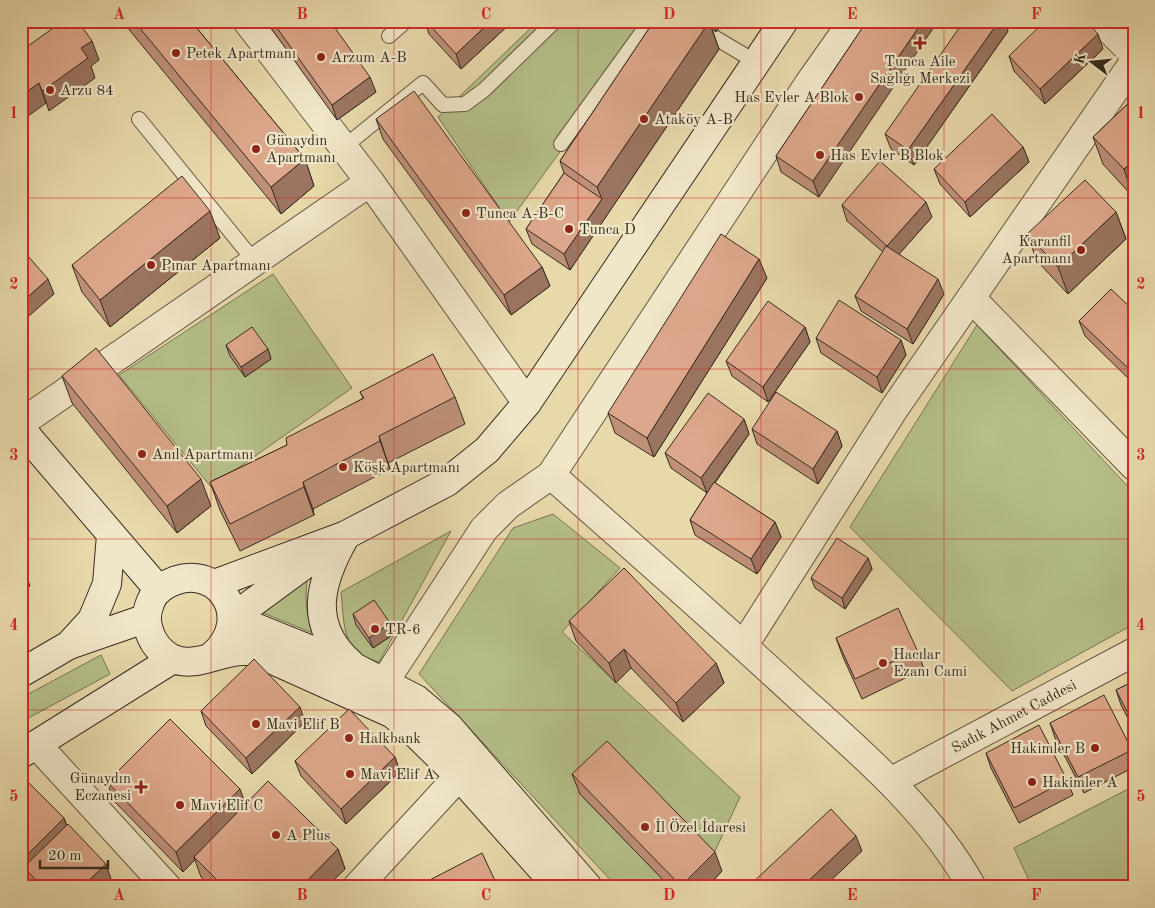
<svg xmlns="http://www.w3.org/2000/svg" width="1155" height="908" font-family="'Old Standard TT',serif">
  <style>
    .green { fill: #b5bf89; stroke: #767654 }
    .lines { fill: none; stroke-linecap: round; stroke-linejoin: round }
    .lane-casing { stroke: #625743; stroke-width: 16 }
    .street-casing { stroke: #625743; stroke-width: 30 }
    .secondary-casing { stroke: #362c20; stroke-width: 30 }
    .lane { stroke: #f0e6c8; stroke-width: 14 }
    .street { stroke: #f0e6c8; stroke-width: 28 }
    .secondary { stroke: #f0e6c8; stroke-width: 28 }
    .wall { fill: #be9078; stroke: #362c20 }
    .shaded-wall { fill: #9b7561; stroke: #362c20 }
    .building { fill: #dda78b; stroke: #362c20 }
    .grid { fill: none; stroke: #d62828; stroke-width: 1; stroke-opacity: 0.55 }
    .poi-dot { fill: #8f2418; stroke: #f0e6c8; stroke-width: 2 }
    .labels { text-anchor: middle; stroke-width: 4.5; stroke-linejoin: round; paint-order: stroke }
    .poi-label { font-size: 15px; fill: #362c20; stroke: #f0e6c8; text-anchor: start }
    .street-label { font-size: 15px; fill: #362c20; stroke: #f0e6c8 }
    .neatline { fill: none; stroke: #d62828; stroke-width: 2 }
    .grid-label { font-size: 16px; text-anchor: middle; font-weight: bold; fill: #d62828 }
  </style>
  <rect width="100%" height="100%" fill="#e8d9ab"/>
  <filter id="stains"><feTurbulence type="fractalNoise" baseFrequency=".004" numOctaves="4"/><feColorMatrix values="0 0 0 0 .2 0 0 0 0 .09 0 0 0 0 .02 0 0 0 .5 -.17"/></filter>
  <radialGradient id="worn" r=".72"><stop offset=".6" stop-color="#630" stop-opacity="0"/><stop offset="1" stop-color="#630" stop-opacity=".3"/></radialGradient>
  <path class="green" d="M538 21H655L509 222 438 117Z
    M273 274 352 388 211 487 119 375Z
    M977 325 1134 493V624L1012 691 850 527Z
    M553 514 620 568 562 632 740 797 711 860 580 794 670 887H617L419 674 513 528Z
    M451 531 379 662C340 651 345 626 341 592Z
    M307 581C305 601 306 615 313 633L263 613Z
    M101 655 110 674 21 722V698Z
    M1134 786V885L1130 887H1032L1014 848Z"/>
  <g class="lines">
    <defs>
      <path id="lane" d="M687 21 756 62
        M389 36 406 21
        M139 119 255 262
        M561 144 650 21
        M344 147 423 83 443 105 465 104 484 90 555 21"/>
      <g id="street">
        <path d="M247 21 370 182 527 403"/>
        <path d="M1101 21 1134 54"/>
        <path d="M971 298 1134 466"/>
        <path d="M21 423 370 182"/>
        <path d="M551 475C634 548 716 620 797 695 861 753 929 810 972 887"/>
        <path d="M744 645 894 409 1134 62"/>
        <path d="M385 681 484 529 508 505 551 475 810 82 853 21"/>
        <path d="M37 745 167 887"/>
        <path id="s1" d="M892 781 1134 652"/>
        <path d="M357 887 459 776"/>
      </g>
      <path id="secondary" d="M21 429 159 590
        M346 535C319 582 307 625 351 664
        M214 584 346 535 447 482 487 450 527 403 784 21
        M232 618 356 668 416 699 449 727 588 887
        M232 618 318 555
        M70 644 92 620 107 584 111 535
        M212 656C259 617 213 553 161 588 152 594 146 610 147 621 149 637 157 650 171 658 196 670 221 649 246 651 252 651 258 655 264 656L393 714 414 732 459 776 558 887
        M21 673 69 645 147 618
        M21 754 173 659"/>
    </defs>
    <use href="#lane" class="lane-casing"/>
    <use href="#street" class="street-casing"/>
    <use href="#secondary" class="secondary-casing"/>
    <use href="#lane" class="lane"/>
    <use href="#street" class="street"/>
    <use href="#secondary" class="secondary"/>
  </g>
  <path class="wall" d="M122 21H191L305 159 314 186 281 214Z
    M266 21H330L376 92 337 120Z
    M425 21H513L461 69 429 34Z
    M654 21H724L716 32 712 29 719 49 570 270 532 244 526 229 564 173 560 161Z
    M867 21 819 197 781 172 776 156Z
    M1008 31 914 165 891 149 885 134Z
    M1103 49 1045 104 1014 71 1009 56Z
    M1134 98V196L1133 197 1103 164 1093 137Z
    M376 119 542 267 550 286 511 315 383 139Z
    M1023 147 1029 162 970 217 940 184 934 169Z
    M842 205 932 217 899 254 944 294 913 344 861 311 855 296 883 252 847 221Z
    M1116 212 1126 239 1068 294 1037 261 1027 234Z
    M220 238 110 327 82 292 72 265Z
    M767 278 654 457 615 433 608 413Z
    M1134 311V384L1085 336 1079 321Z
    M805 327 810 342 768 402 732 376 726 361Z
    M816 338 901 340 906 355 882 393 821 353Z
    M226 345 268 349 271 359 245 377 230 356Z
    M62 376 211 506 177 533 72 403Z
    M360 392 455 397 465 424 388 463 390 469 313 509 314 515 240 551 220 510 210 482 287 445 363 398Z
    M744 419 749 434 715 483 775 522 781 537 757 574 695 535 690 520 707 493 671 468 665 453Z
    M752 429 837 431 842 446 818 484 757 444Z
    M868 558 872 569 845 609 815 588 811 578Z
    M21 564 25 571 30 586 21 591Z
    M353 614 390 623 394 634 373 648 356 625Z
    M569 621 716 663 724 683 683 722 631 668 616 683 576 641Z
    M836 638 917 650 924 669 862 699 843 657Z
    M1134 681V730L1121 705 1116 690Z
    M201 711 305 722 252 774 206 726Z
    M1050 723 1132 750 1134 755V767L1084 793 1055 738Z
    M986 753 1067 780 1073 795 1019 823 991 768Z
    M395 757 400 772 346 824 301 776 295 761Z
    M572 774 722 871 707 887H670L580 794Z
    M107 782 246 804 338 849 345 869 327 887H211L201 877 195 860 183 872 114 801Z
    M21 788 64 818 67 826 111 879 104 887H33L29 882 24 867 25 866 21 861Z"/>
  <path class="shaded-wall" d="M491 21H513L461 69 456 54Z
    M712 21H724L716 32Z
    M923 21H938L819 197 813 181Z
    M999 21H1005L1008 31 914 165 908 150Z
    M709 22 719 49 570 270 564 254 602 199 597 187Z
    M1098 34 1103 49 1045 104 1040 89Z
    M92 41 99 60 91 66 95 78 49 111 42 91 81 48Z
    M370 77 376 92 337 120 332 105Z
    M39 83 46 103 24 119 28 128 21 133V96Z
    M1023 147 1029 162 970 217 965 202Z
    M305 159 314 186 281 214 271 187Z
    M1134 160V196L1133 197 1124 169Z
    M926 202 932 217 893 261 887 246Z
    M210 211 220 238 110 327 100 300Z
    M1116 212 1126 239 1068 294 1058 267Z
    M759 259 767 278 654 457 647 438Z
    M542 267 550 286 511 315 504 295Z
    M48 279 54 294 21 323V303Z
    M938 279 944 294 913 344 907 329Z
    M805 327 810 342 768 402 763 387Z
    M901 340 906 355 882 393 877 377Z
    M268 349 271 359 245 377 241 367Z
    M744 419 749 434 707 493 701 478Z
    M837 431 842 446 818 484 813 469Z
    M379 436 390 469 380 441Z
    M201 479 211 506 177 533 167 506Z
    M303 482 313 509 314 515 304 487Z
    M775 522 781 537 757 574 751 559Z
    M868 558 872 569 845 609 842 598Z
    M390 623 394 634 373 648 369 638Z
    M624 649 631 668 616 683 609 663Z
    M716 663 724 683 683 722 676 703Z
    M300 707 305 722 252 774 246 758Z
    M395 757 400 772 346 824 341 809Z
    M240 789 247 808 194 857 195 860 183 872 176 852Z
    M64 818 69 833 31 871 26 856Z
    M856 836 862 851 824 887H802Z
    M338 849 345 869 327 887H301Z
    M715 852 722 871 707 887H682L681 886Z
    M106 864 111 879 104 887H82Z"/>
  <path class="building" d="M63 21H78L92 41 81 48 88 58 42 91 39 83 21 96V51Z
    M134 21H191L305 159 271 187Z
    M272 21H330L370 77 332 105Z
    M426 21H491L456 54Z
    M654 21 709 22 597 187 560 161Z
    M867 21H923L813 181 776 156Z
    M964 21H999L908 150 885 134Z
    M1045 21H1086L1098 34 1040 89 1009 56Z
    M414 91 542 267 504 295 376 119Z
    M1134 98V160L1124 169 1093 137Z
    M992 114 1023 147 965 202 934 169Z
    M880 161 926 202 887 246 842 205Z
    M564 173 602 199 564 254 526 229Z
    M182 176 210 211 100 300 72 265Z
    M1085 180 1116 212 1058 267 1027 234Z
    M721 234 759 259 647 438 608 413Z
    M886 246 938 279 907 329 855 296Z
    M21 248 48 279 21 303Z
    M1111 289 1134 311V374L1079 321Z
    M839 300 901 340 877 377 816 338Z
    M768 301 805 327 763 387 726 361Z
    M252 327 268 349 241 367 226 345Z
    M96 348 201 479 167 506 62 376Z
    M433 354 455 397 379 436 380 441 303 482 304 487 230 524 210 482 287 445 286 438 364 398 360 392Z
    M776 392 837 431 813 469 752 429Z
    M708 393 744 419 701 478 665 453Z
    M714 482 775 522 751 559 690 520Z
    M837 538 868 558 842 598 811 578Z
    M21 564 25 571 21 573Z
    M624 568 716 663 676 703 624 649 609 663 569 621Z
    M374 600 390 623 369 638 353 614Z
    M898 608 917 650 855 679 836 638Z
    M254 659 300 707 246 758 201 711Z
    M1134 681V725L1116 690Z
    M1104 695 1132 750 1078 777 1050 723Z
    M349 709 395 757 341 809 295 761Z
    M170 719 240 789 176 852 107 782Z
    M1039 725 1067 780 1014 808 986 753Z
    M607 741 715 852 681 886 572 774Z
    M268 781 338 849 301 887H224L194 857Z
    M28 782 64 818 26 856 21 852V788Z
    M831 809 856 836 802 887H752L750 885Z
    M68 824 106 864 82 887H42L24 867Z
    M482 853 498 887H416Z
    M514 880 517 887H501Z"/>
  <path class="grid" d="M211 21V887M394 21V887M578 21V887M761 21V887M944 21V887M21 198H1134M21 369H1134M21 539H1134M21 710H1134"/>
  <g class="poi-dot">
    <path d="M917.5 35.5h5v5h5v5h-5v5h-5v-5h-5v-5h5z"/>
    <circle cx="176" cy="53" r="5"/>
    <circle cx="321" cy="57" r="5"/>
    <circle cx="50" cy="90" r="5"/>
    <circle cx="859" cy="97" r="5"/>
    <circle cx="644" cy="119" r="5"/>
    <circle cx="256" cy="149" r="5"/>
    <circle cx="820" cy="155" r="5"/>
    <circle cx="466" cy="213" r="5"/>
    <circle cx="569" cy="229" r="5"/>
    <circle cx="1081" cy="250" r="5"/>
    <circle cx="151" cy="265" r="5"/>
    <circle cx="142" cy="454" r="5"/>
    <circle cx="343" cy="467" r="5"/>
    <circle cx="375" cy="629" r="5"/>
    <circle cx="883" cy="663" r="5"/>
    <circle cx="256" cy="724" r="5"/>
    <circle cx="349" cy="738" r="5"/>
    <circle cx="1095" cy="748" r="5"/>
    <circle cx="350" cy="774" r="5"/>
    <circle cx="1032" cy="782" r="5"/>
    <path d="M138.5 779.5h5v5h5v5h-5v5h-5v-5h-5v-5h5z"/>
    <circle cx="180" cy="805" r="5"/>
    <circle cx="645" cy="827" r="5"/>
    <circle cx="276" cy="835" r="5"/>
  </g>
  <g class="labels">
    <g class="poi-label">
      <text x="186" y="58">Petek Apartmanı</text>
      <text x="331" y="62">Arzum A-B</text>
      <text x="920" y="66" text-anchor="middle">Tunca Aile<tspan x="920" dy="17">Sağlığı Merkezi</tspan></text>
      <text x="60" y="95">Arzu 84</text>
      <text x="849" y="102" text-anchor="end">Has Evler A Blok</text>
      <text x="654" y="124">Ataköy A-B</text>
      <text x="266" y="145">Günaydın<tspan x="266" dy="17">Apartmanı</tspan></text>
      <text x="830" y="160">Has Evler B Blok</text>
      <text x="476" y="218">Tunca A-B-C</text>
      <text x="579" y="234">Tunca D</text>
      <text x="1071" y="246" text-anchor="end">Karanfil<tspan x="1071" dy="17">Apartmanı</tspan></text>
      <text x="161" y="270">Pınar Apartmanı</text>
      <text x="152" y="459">Anıl Apartmanı</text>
      <text x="353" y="472">Köşk Apartmanı</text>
      <text x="385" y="634">TR-6</text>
      <text x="893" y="659">Hacılar<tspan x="893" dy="17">Ezanı Cami</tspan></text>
      <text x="266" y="729">Mavi Elif B</text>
      <text x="359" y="743">Halkbank</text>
      <text x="1085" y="753" text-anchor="end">Hakimler B</text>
      <text x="360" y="779">Mavi Elif A</text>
      <text x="131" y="783" text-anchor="end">Günaydın<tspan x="131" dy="17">Eczanesi</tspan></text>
      <text x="1042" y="787">Hakimler A</text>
      <text x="190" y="810">Mavi Elif C</text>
      <text x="655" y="832">İl Özel İdaresi</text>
      <text x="286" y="840">A Plus</text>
    </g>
    <g class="street-label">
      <text dy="5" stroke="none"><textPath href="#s1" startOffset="138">Sadık Ahmet Caddesi</textPath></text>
    </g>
  </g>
  <rect width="1155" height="908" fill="none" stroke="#e8d9ab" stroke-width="55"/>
  <g transform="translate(1092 62) rotate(286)" stroke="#f0e6c8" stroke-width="4" paint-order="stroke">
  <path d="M0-4L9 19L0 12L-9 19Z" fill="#362c20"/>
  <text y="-8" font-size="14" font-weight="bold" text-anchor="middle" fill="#362c20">K</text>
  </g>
  <path d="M40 860v8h68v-8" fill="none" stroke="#362c20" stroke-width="2.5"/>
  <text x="48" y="860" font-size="15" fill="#362c20" stroke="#f0e6c8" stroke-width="4" paint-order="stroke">20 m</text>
  <rect x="28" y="28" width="1100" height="852" class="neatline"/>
  <g class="grid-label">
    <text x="119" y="19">A</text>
    <text x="302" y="19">B</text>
    <text x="486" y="19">C</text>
    <text x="669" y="19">D</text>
    <text x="852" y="19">E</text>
    <text x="1036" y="19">F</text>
    <text x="14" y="118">1</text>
    <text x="1141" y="118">1</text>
    <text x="14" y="289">2</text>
    <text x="1141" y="289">2</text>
    <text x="14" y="460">3</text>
    <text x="1141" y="460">3</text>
    <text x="14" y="630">4</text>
    <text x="1141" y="630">4</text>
    <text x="14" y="801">5</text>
    <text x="1141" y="801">5</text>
    <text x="119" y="900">A</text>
    <text x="302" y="900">B</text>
    <text x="486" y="900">C</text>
    <text x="669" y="900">D</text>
    <text x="852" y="900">E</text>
    <text x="1036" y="900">F</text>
  </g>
  <rect width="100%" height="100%" filter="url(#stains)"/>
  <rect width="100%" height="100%" fill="url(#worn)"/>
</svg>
